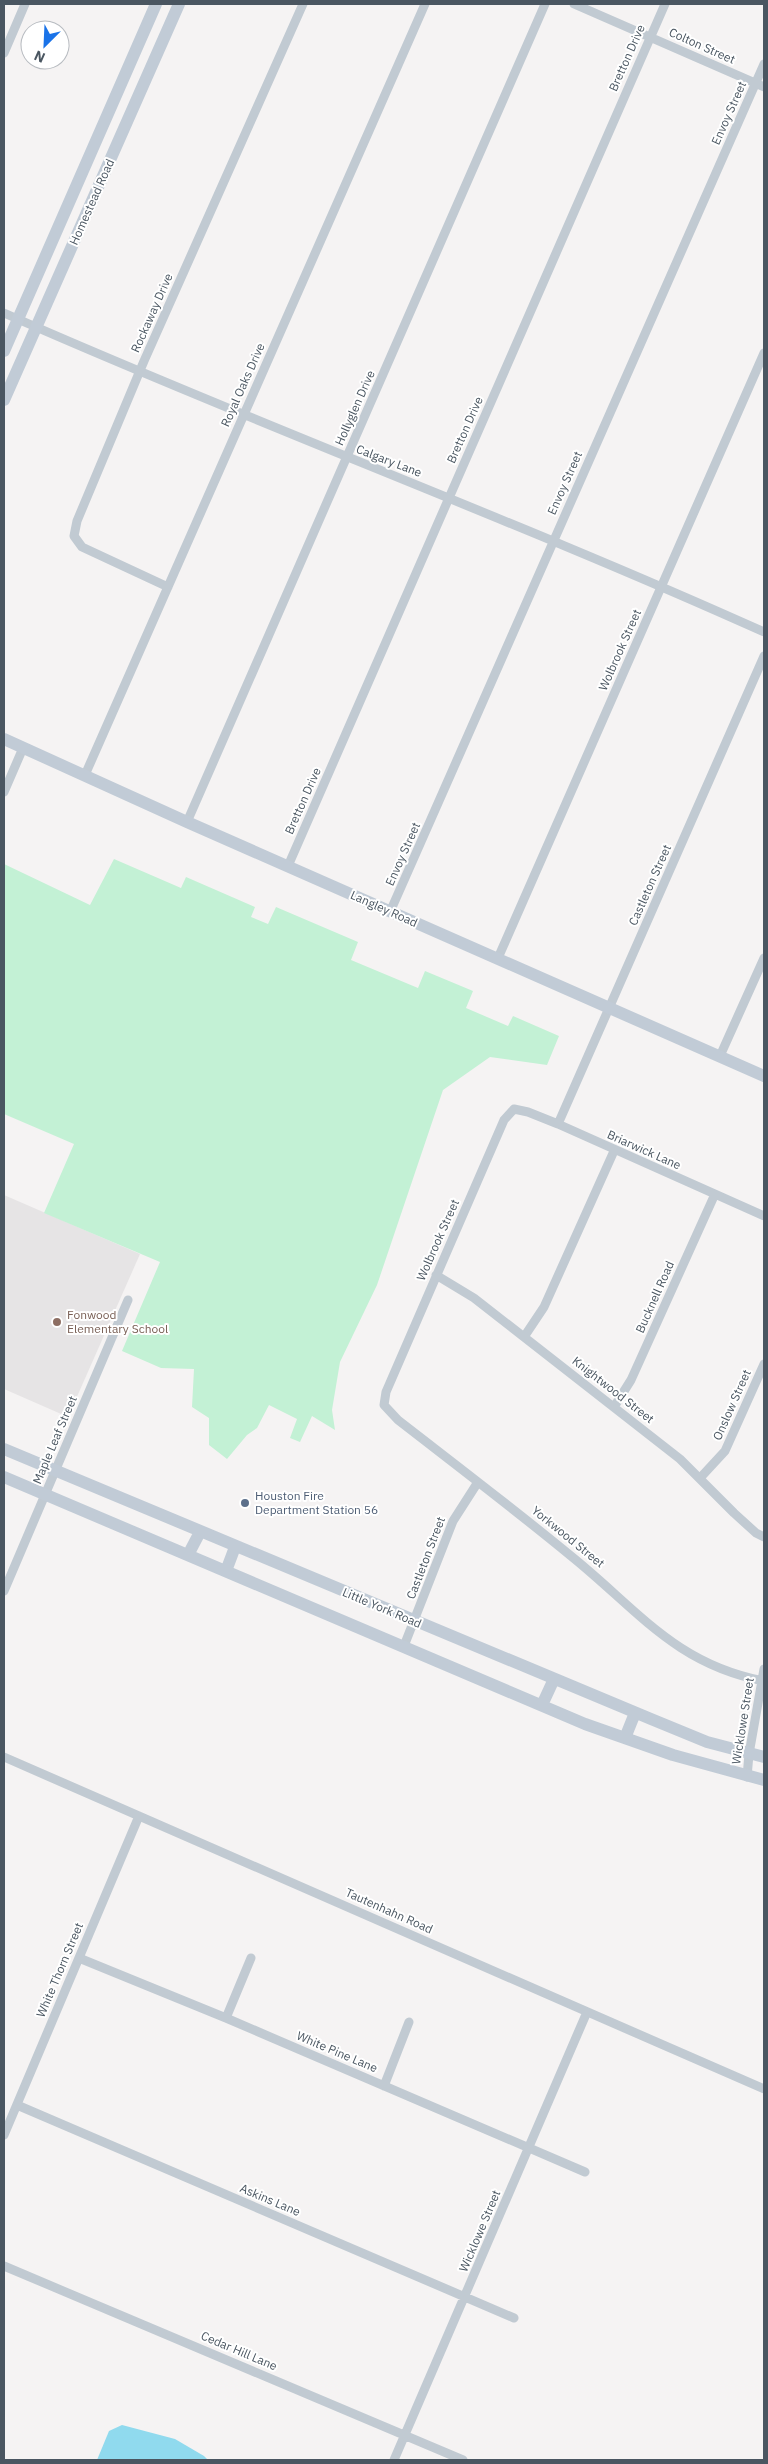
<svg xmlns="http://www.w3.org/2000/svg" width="768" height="2464" font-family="'IBM Plex Sans',sans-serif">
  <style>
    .education { fill: #e6e4e5 }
    .green { fill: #c3f1d5 }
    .water { fill: #90daee }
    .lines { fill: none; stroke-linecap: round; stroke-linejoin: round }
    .street { stroke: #c1cad2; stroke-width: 9 }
    .secondary { stroke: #c1cbd6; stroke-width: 12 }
    .education-dot { fill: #8d6e63; stroke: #fff; stroke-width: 2 }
    .service-dot { fill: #5c6f8a; stroke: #fff; stroke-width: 2 }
    .labels { text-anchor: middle; stroke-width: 4; stroke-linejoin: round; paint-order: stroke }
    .street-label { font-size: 12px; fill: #4a5661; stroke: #fff }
    .education-label { font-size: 12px; fill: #785e54; stroke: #fff; text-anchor: start }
    .service-label { font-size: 12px; fill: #4e5e75; stroke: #fff; text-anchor: start }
  </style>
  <rect width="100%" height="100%" fill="#f5f3f3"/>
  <path class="education" d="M4 1195 140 1254 68 1417 4 1389Z"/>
  <path class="green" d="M114 859 181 888 186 877 255 907 251 917 268 924 276 907 358 942 351 960 418 988 425 971 473 991 466 1008 508 1026 513 1016 559 1036 547 1065 490 1057 443 1090 377 1285 340 1362 332 1410 335 1430 312 1416 300 1442 290 1438 297 1419 269 1405 257 1428 247 1435 227 1459 209 1445V1418L192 1407 194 1369 161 1368 122 1351 160 1262 44 1213 74 1144 4 1114V864L90 905Z"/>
  <path class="water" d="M122 2425 175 2439 204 2456 208 2460H97L109 2431Z"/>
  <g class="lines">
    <path class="street" d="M574 4 764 87
      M4 53 25 4
      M4 313C255 424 513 519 764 632
      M168 587 82 547 74 536 77 521 144 361 303 4
      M85 775 425 4
      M4 792 23 748
      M187 822 545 4
      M288 866 665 4
      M390 912 764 64
      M498 958 764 353
      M720 1056 764 958
      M558 1124 764 656
      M764 1216 558 1124 528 1112 514 1109 504 1120 386 1392 384 1405 398 1420C456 1465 514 1509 571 1556 637 1609 675 1664 764 1681
      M436 1275 474 1298 680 1459 734 1513 756 1533 764 1537
      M524 1337 544 1307 614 1151
      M614 1407 631 1380 715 1194
      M701 1477 725 1451 764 1364
      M4 1591 128 1300
      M404 1646 453 1521 478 1482
      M4 1757 764 2089
      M747 1777 749 1754 764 1669
      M79 1958 226 2018 585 2172
      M226 2018 251 1958
      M384 2086 409 2022
      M17 2105 514 2318
      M4 2135 139 1816
      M4 2266 463 2460
      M394 2460 587 2012"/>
    <path class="secondary" d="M4 351 156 4
      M4 400 179 4
      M4 739 187 822 764 1076
      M4 1449 651 1719 707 1742 764 1757
      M4 1477 585 1724 673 1755 764 1780
      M188 1555 200 1532
      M226 1571 235 1547
      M542 1705 554 1679
      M625 1738 635 1713"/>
  </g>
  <circle class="education-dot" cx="57" cy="1322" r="5"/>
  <circle class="service-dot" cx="245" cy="1503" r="5"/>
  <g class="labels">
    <g class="street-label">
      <text transform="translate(702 46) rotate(24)" y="4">Colton Street</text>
      <text transform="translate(627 58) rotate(-66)" y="4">Bretton Drive</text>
      <text transform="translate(729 113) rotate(-66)" y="4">Envoy Street</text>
      <text transform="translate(92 202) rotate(-66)" y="4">Homestead Road</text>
      <text transform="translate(152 313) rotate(-66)" y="4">Rockaway Drive</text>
      <text transform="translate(243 385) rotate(-66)" y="4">Royal Oaks Drive</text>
      <text transform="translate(355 408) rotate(-66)" y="4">Hollyglen Drive</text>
      <text transform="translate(465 430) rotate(-66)" y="4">Bretton Drive</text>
      <text transform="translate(389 461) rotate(21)" y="4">Calgary Lane</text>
      <text transform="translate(565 483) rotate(-66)" y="4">Envoy Street</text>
      <text transform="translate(620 650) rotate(-66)" y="4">Wolbrook Street</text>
      <text transform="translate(303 801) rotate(-66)" y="4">Bretton Drive</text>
      <text transform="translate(403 854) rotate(-66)" y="4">Envoy Street</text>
      <text transform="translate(650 885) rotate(-66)" y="4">Castleton Street</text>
      <text transform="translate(384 909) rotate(24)" y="4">Langley Road</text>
      <text transform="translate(644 1150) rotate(24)" y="4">Briarwick Lane</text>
      <text transform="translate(438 1240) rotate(-66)" y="4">Wolbrook Street</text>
      <text transform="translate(655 1297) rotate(-66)" y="4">Bucknell Road</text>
      <text transform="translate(613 1390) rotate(38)" y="4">Knightwood Street</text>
      <text transform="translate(732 1405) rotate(-66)" y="4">Onslow Street</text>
      <text transform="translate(55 1440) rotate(-67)" y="4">Maple Leaf Street</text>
      <text transform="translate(568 1537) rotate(39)" y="4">Yorkwood Street</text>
      <text transform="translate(426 1558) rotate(-69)" y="4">Castleton Street</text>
      <text transform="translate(382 1608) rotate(23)" y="4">Little York Road</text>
      <text transform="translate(743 1721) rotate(-81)" y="4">Wicklowe Street</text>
      <text transform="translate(389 1911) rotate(24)" y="4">Tautenhahn Road</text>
      <text transform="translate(60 1970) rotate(-67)" y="4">White Thorn Street</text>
      <text transform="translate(337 2052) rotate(23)" y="4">White Pine Lane</text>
      <text transform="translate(270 2200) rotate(23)" y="4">Askins Lane</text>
      <text transform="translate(480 2231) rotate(-67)" y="4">Wicklowe Street</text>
      <text transform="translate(239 2351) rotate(23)" y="4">Cedar Hill Lane</text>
    </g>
    <g class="education-label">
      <text x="67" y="1319">Fonwood<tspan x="67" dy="14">Elementary School</tspan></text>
    </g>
    <g class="service-label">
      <text x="255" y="1500">Houston Fire<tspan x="255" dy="14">Department Station 56</tspan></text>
    </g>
  </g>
  <rect width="768" height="2464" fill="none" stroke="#4a5661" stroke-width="10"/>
  <g transform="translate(45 45) rotate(204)"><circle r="24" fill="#ffffff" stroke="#b7bbc0"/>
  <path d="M0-4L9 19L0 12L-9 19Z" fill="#1a73e8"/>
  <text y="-8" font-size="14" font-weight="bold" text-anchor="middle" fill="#4a5661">N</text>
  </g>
</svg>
